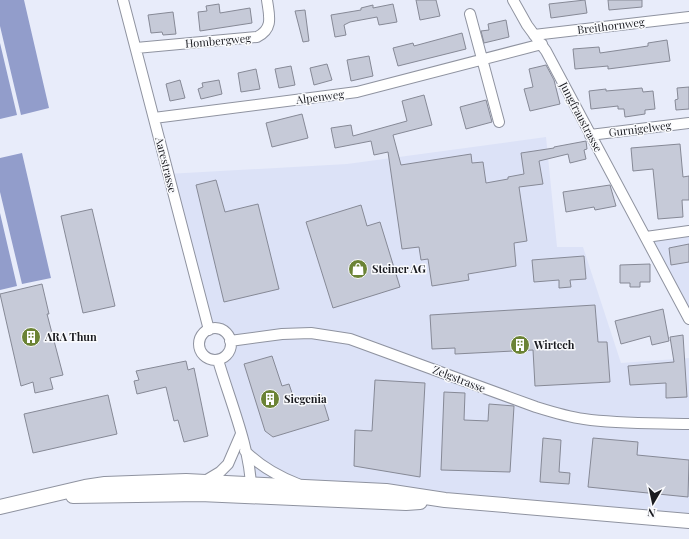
<svg xmlns="http://www.w3.org/2000/svg" width="689" height="539" font-family="'Playfair Display',serif">
  <style>
    .built { fill: #dce2f7 }
    .water { fill: #929dcb }
    .building { fill: #c6cad8; stroke: #868996 }
    .lines { fill: none; stroke-linecap: round; stroke-linejoin: round }
    .street-casing { stroke: #8f93a0; stroke-width: 12 }
    .secondary-casing { stroke: #8f93a0; stroke-width: 16 }
    .street { stroke: #fff; stroke-width: 10 }
    .secondary { stroke: #fff; stroke-width: 14 }
    .labels { text-anchor: middle; stroke-width: 3; stroke-linejoin: round; paint-order: stroke }
    .street-label { font-size: 11px; fill: #1a1b20; stroke: #f9fafd }
    .poi-label { font-size: 11px; font-weight: bold; fill: #1a1b20; stroke: #f9fafd; text-anchor: start }
  </style>
  <rect width="100%" height="100%" fill="#e8ecfa"/>
  <path class="built" d="M546 137 557 247H583L621 363 689 358V521L251 483 218 360 227 354 230 341 229 336 220 330H209L167 174 347 164Z
    M689 231V319L646 237Z"/>
  <path class="water" d="M0 0H24L49 108 21 115 0 26Z
    M0 43 17 115 0 119Z
    M22 153 51 278 22 284 0 192V158Z
    M0 213 17 286 0 290Z"/>
  <path class="building" d="M416 0H436L440 16 420 20Z
    M585 0 587 13 551 18 549 4Z
    M608 0H642V7L609 10Z
    M219 4 220 13 250 8 252 23 200 31 198 12 207 11 206 6Z
    M393 4 397 22 379 25 377 17 350 22 344 25 346 35 335 37 331 15 361 10V8L373 5V8Z
    M305 10 309 41 303 42 295 11Z
    M173 12 176 34 163 35 162 32 151 33 148 15Z
    M506 20 509 37 484 43 481 31 489 30 488 24Z
    M462 33 466 49 398 66 393 48 413 43 414 46Z
    M667 40 670 61 608 69V66L575 69 573 49 599 47 600 53 648 46V43Z
    M369 56 373 76 351 81 347 60Z
    M327 64 332 80 314 85 310 68Z
    M546 65 554 80 560 104 530 111 524 89 533 87 529 69Z
    M291 66 295 85 279 88 275 69Z
    M256 69 260 89 241 92 238 73Z
    M180 80 185 98 170 101 166 84Z
    M219 80 222 94 201 99 198 89 203 87 202 83Z
    M689 87V109L676 110 675 100 678 99 677 88Z
    M642 88 643 92 653 91 655 109 645 110V114L625 117 624 109H618V106L591 109 589 91 606 89V91Z
    M424 95 432 125 393 135 401 165 471 154 472 163 483 162 486 183 508 179V177L524 174 521 153 554 148V147L586 141 587 149 584 150 586 159 570 163 568 154 539 161 543 184 519 187 527 241 514 243 516 266 468 274 469 280 432 286 428 259 421 260 419 247 402 249 388 152 374 155 371 141 335 148 331 128 351 125 353 136 407 121 402 101Z
    M486 100 492 122 466 129 460 107Z
    M302 114 308 138 272 147 266 123Z
    M680 144 683 177 689 176V200H682L683 217 658 219 653 169 633 171 631 148Z
    M216 180 225 212 258 204 279 289 224 302 196 185Z
    M610 185 616 206 595 210 594 207 566 212 563 192Z
    M361 205 367 226 380 222 400 287 333 308 306 222Z
    M92 209 115 306 83 313 61 216Z
    M689 244V262L671 265 669 248Z
    M584 256 586 279 570 280 571 287 559 288V280L534 282 532 260Z
    M650 264V282H640V287H630V283H620V265Z
    M42 284 49 314H47L63 375 50 378 53 389 35 393 33 382 21 386 0 294Z
    M595 305 598 342H607L610 382 535 386 533 350 455 354V348L432 349 430 315Z
    M663 309 669 341 652 345 650 336 621 344 615 321Z
    M683 335 687 397 666 398V383L630 385 628 366 674 362 670 337Z
    M272 356 282 386 289 384 295 402 321 394 329 420 273 437 265 431 244 364Z
    M186 361 188 370 194 368 208 436 184 442 178 420 174 421 166 387 137 394 134 381 139 380 136 371Z
    M375 380 425 383 420 477 354 466 355 430 372 431Z
    M444 392 465 393 464 420 488 421 489 404 514 406 510 472 441 470Z
    M108 395 117 434 33 453 24 414Z
    M543 438 561 440 559 472 570 473 569 484 540 482Z
    M593 438 638 442 637 455 689 460 688 497 588 487Z"/>
  <g class="lines">
    <defs>
      <path id="street" d="M123 0 209 330
        M513 0 527 25 546 51 689 319
        M470 14 499 122
        M534 35 689 17
        M136 48 257 37C274 29 269 15 267 0
        M154 118 357 92 542 44
        M590 135 689 123
        M646 237 689 231
        M199 344a16 16 0 1 1 32 0a16 16 0 1 1-32 0Z
        M230 341 282 334 311 333 350 339 536 407C552 412 568 417 584 419 618 424 654 423 689 424
        M218 360C229 398 251 450 251 489
        M245 451C261 467 277 476 298 484
        M205 481 220 472 228 464 241 434"/>
      <path id="secondary" d="M73 496 200 494 406 503 420 502
        M0 507 85 487 105 484 186 481 386 491 445 500 689 521"/>
    </defs>
    <use href="#street" class="street-casing"/>
    <use href="#secondary" class="secondary-casing"/>
    <use href="#street" class="street"/>
    <use href="#secondary" class="secondary"/>
  </g>
  <defs>
    <symbol id="shop-disc" viewBox="-11 -11 22 22"><circle r="9.5" fill="#6b8335" stroke="#f9fafd"/><path d="M-5-2.5h2.3a2.7 3.5 0 0 1 5.4 0H5L5.5 6h-11ZM-1.5-2.5h3a1.5 2.3 0 0 0-3 0Z" fill="#fff"/></symbol>
    <symbol id="building-disc" viewBox="-11 -11 22 22"><circle r="9.5" fill="#6b8335" stroke="#f9fafd"/><path d="M-4-6H4V6H1V3H-1V6H-4ZM-2.5-4.3h1.7v1.8h-1.7ZM.8-4.3h1.7v1.8H.8ZM-2.5-1h1.7V.8h-1.7ZM.8-1h1.7V.8H.8Z" fill="#fff"/></symbol>
  </defs>
  <g fill-rule="evenodd">
    <use href="#shop-disc" x="347" y="258" width="22" height="22"/>
    <use href="#building-disc" x="20" y="326" width="22" height="22"/>
    <use href="#building-disc" x="509" y="334" width="22" height="22"/>
    <use href="#building-disc" x="259" y="388" width="22" height="22"/>
  </g>
  <g class="labels">
    <g class="street-label">
      <text transform="translate(611 26) rotate(-7)" y="4">Breithornweg</text>
      <text transform="translate(218 41) rotate(-5)" y="4">Hombergweg</text>
      <text transform="translate(320 97) rotate(-7)" y="4">Alpenweg</text>
      <text transform="translate(581 117) rotate(62)" y="4">Jungfraustrasse</text>
      <text transform="translate(640 129) rotate(-7)" y="4">Gurnigelweg</text>
      <text transform="translate(166 165) rotate(76)" y="4">Aarestrasse</text>
      <text transform="translate(459 379) rotate(21)" y="4">Zelgstrasse</text>
    </g>
    <g class="poi-label">
      <text x="372" y="273">Steiner AG</text>
      <text x="45" y="341">ARA Thun</text>
      <text x="534" y="349">Wirtech</text>
      <text x="284" y="403">Siegenia</text>
    </g>
  </g>
  <g transform="translate(653 503) rotate(189)" stroke="#f9fafd" stroke-width="3" paint-order="stroke">
  <path d="M0-3L7 15L0 10L-7 15Z" fill="#1a1b20"/>
  <text y="-6" font-size="11" font-weight="bold" text-anchor="middle" fill="#1a1b20">N</text>
  </g>
</svg>
